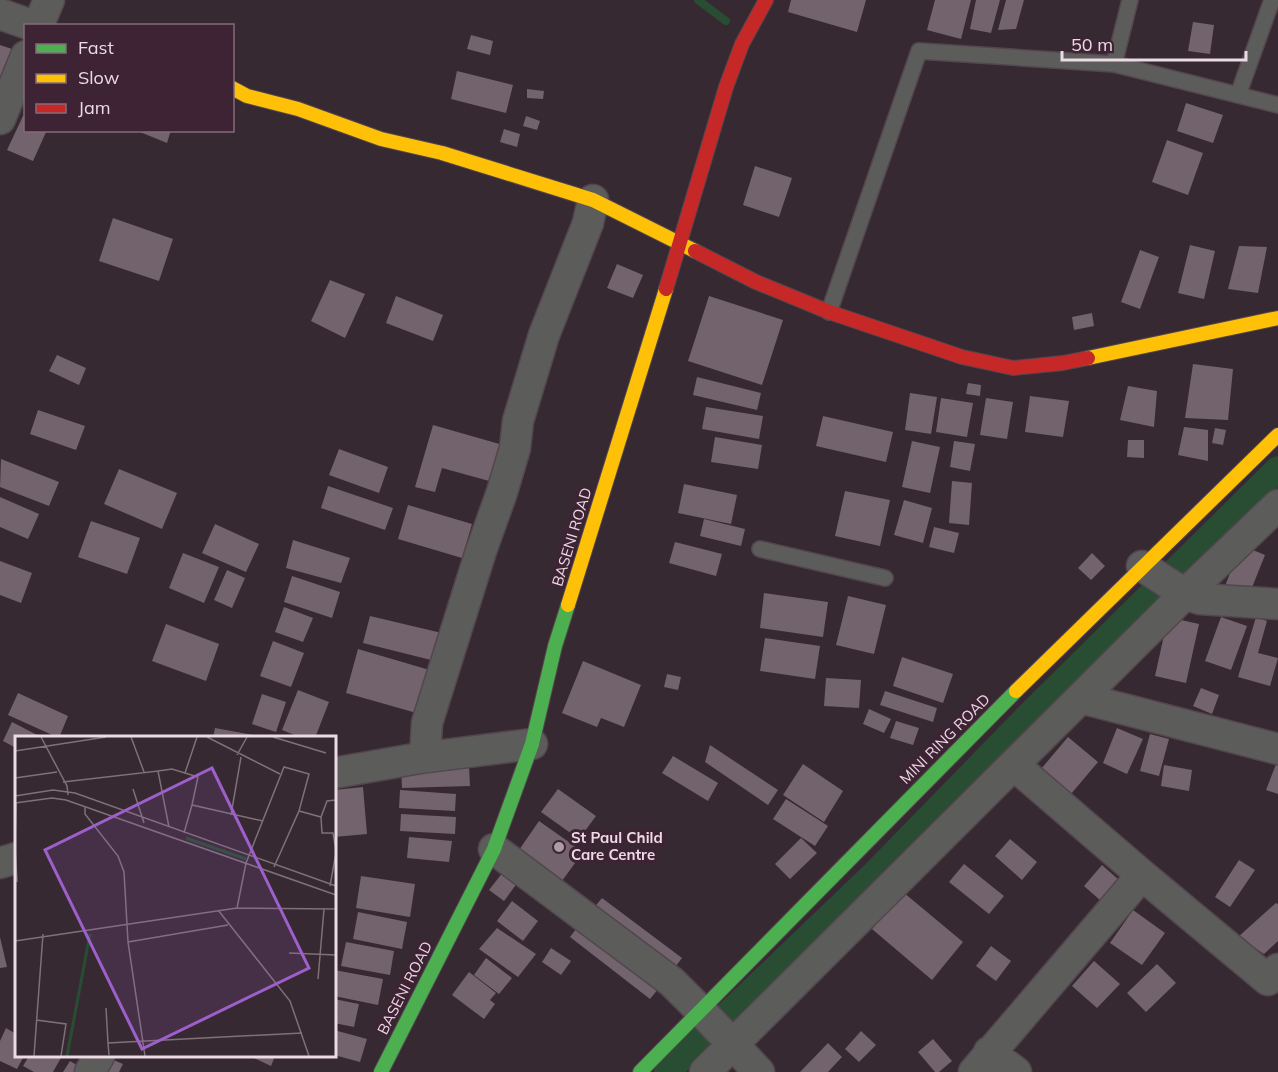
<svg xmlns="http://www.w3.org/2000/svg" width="1278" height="1072" font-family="Mulish,sans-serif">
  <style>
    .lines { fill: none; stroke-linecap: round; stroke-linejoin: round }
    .stream { stroke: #284d32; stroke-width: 8 }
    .canal { stroke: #284d32; stroke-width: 26 }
    .building { fill: #72636c }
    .lane-casing { stroke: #53464e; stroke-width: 18 }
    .street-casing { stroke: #53464e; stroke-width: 33 }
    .fast-casing { stroke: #53464e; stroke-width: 16 }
    .slow-casing { stroke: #53464e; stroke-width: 16 }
    .jam-casing { stroke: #53464e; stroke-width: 16 }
    .lane { stroke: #5c5c5b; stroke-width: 15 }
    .street { stroke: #5c5c5b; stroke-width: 30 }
    .fast { stroke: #4caf50; stroke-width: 14 }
    .slow { stroke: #ffc107; stroke-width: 14 }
    .jam { stroke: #c62828; stroke-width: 14 }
    .poi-dot { fill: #ad9ca6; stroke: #3d2333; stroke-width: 2 }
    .labels { text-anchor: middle; stroke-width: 6; stroke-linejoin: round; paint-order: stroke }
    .street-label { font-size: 15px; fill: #ecdae4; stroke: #3d2333 }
    .poi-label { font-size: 15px; font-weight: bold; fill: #ecdae4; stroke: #3d2333; text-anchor: start }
    .inset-river { fill: none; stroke: #284d32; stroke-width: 3 }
    .inset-road { fill: none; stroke: #7f7079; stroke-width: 1.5 }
    .view { fill: #9d60ca; fill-opacity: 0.15; stroke: #9d60ca; stroke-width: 3 }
    .inset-edge { fill: none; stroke: #ecdae4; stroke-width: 3 }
  </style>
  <rect width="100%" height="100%" fill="#372932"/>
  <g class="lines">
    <path class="stream" d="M698 0 726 21"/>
    <path class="canal" d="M667 1072 873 875 1033 711 1278 469"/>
  </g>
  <path class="building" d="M791 0H866L857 32 788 12Z
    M935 0H971L961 39 927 30Z
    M976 0H1000L991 33 970 29Z
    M1006 0H1024L1016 29 998 30Z
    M1193 22 1214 25 1210 54 1188 51Z
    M471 35 493 41 490 55 467 49Z
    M0 45 12 49 0 81Z
    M457 71 513 85 506 113 451 99Z
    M527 89 544 91 543 99 527 98Z
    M1186 103 1223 115 1213 143 1177 131Z
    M23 116 26 117V130H47L33 161 7 150Z
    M526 116 540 121 537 130 523 126Z
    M504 129 520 134 517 147 500 142Z
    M141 130H171L167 143 140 132Z
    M1167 140 1203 153 1188 195 1152 182Z
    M755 166 792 178 779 217 743 205Z
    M113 218 173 239 159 281 99 261Z
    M1190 245 1215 251 1204 299 1178 293Z
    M1239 246 1267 247 1258 293 1228 289Z
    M1140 250 1159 257 1140 309 1121 302Z
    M617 264 643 275 633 298 607 288Z
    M330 280 365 294 345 338 311 321Z
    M396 296 443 315 433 341 386 323Z
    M709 296 783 320 762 385 688 361Z
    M1092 313 1094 326 1074 330 1072 317Z
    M57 355 86 368 79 385 49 371Z
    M1193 364 1233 369 1228 420 1185 418Z
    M697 377 761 393 757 410 693 395Z
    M968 383 981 385 980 396 966 394Z
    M1128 386 1157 391 1154 427 1120 420Z
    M910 393 937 397 931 434 905 430Z
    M1030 396 1069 401 1063 437 1025 432Z
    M941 398 973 403 967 437 936 432Z
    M986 398 1013 402 1007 439 980 435Z
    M706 407 763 416 759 439 702 429Z
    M38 410 85 426 76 450 30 434Z
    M823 416 893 432 886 462 816 446Z
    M433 425 510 447 500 484 442 468 435 492 415 487Z
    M1184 427 1208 430V461L1178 455Z
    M1215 428 1226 430 1223 445 1212 443Z
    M715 437 762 445 758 469 711 462Z
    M1128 440H1144V458L1127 457Z
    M912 441 940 447 930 493 902 487Z
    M954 441 975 444 970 471 950 467Z
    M339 449 388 467 379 493 329 475Z
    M1 459 59 482 49 506 0 487Z
    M119 469 177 493 162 529 104 504Z
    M952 481 972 483 969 525 949 523Z
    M684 484 737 495 731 524 678 513Z
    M328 486 393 508 385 530 321 508Z
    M845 491 890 500 880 546 835 536Z
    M0 497 39 514 28 539 0 527Z
    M904 500 932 508 923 543 894 535Z
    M408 505 472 524 462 558 398 539Z
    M704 519 745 529 741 546 700 536Z
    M91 521 140 538 127 574 78 557Z
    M215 524 259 544 246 572 202 553Z
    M934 527 959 533 954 553 929 547Z
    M293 540 350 558 341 583 286 568Z
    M675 542 722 554 716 576 669 563Z
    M1241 545 1265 555 1249 595 1225 586Z
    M183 553 219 567 204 603 169 588Z
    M1092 553 1105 566 1091 580 1078 568Z
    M0 561 32 573 21 603 0 595Z
    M227 570 245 578 232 608 214 600Z
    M292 576 340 592 332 618 284 602Z
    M764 593 828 602 823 637 760 628Z
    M848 596 886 605 874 654 836 645Z
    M284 607 313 618 303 642 275 632Z
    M370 616 446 634 439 662 363 643Z
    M1168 617 1199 624 1186 683 1155 676Z
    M1221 617 1247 626 1231 670 1205 661Z
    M1256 617 1267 621 1258 653 1278 658 1270 686 1238 677Z
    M166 624 219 644 206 681 152 661Z
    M765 638 820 646 815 679 760 671Z
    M273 641 304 653 291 687 260 676Z
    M358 649 433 671 420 714 346 693Z
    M902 657 953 674 943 703 893 686Z
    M583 661 641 685 624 727 601 718 597 727 562 713Z
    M667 674 681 677 678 690 664 687Z
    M826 678 861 680 859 708 824 706Z
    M1201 688 1219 695 1212 714 1193 706Z
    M298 690 329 702 315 738H302L282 730Z
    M885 691 937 708 933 722 880 705Z
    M18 693 68 716 59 738 8 715Z
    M262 694 286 702 276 732 252 724Z
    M869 709 891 719 884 733 863 724Z
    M896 721 919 728 913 745 890 738Z
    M12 722 43 738H16V748L3 741Z
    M215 728 259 736V738H213Z
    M1117 728 1143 739 1127 774 1103 763Z
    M1150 734 1169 739 1159 776 1140 771Z
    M1068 737 1098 762 1071 794 1041 769Z
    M710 745 778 790 768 805 705 762Z
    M673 756 718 783 708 801 662 773Z
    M1278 759V794L1266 790Z
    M803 764 843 791 824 822 783 795Z
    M1164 765 1192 770 1189 791 1161 786Z
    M469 766 470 786 402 788 401 768Z
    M363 787 367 834 334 837V790Z
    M558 789 596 816 579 839 541 812Z
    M400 790 456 794 455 811 399 808Z
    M786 799 828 826 815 846 773 819Z
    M401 814 456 817 455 834 400 831Z
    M539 821 583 852 562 881 519 850Z
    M409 837 452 841 449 862 407 858Z
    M801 838 817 853 790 879 775 864Z
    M1010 839 1037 862 1022 880 995 856Z
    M1239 860 1255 870 1230 907 1215 897Z
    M964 864 1004 896 989 914 949 882Z
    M1102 865 1119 880 1101 901 1084 886Z
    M507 867 521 878 504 901 489 890Z
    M361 876 415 884 410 917 356 908Z
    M903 892 963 942 932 980 872 929Z
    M602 898 682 958 669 975 589 914Z
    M512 901 538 921 523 941 497 921Z
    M1276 903 1278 904V941L1264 954 1238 937Z
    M1133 910 1165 933 1142 965 1110 943Z
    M358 912 407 922 402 949 353 939Z
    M582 921 663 983 650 999 570 937Z
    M497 928 536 954 518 977 479 949Z
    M0 937 7 967 0 968Z
    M346 942 394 951 390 975 341 966Z
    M991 946 1011 961 996 981 976 966Z
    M551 948 571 961 561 975 542 962Z
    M486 958 512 978 499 994 474 975Z
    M1094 961 1120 984 1097 1008 1072 986Z
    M1157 964 1176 983 1146 1012 1127 993Z
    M334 970 383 979 378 1005 334 996Z
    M469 972 496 993 490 1000 495 1004 484 1019 452 995Z
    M334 999 359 1004 354 1027 334 1023Z
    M6 1028 16 1034V1056H24L17 1069 0 1061V1041Z
    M334 1030 367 1039 360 1062 334 1055Z
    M861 1031 876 1045 859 1062 845 1049Z
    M933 1039 952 1061 939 1072H935L918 1052Z
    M828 1043 842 1057 828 1072H800Z
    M29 1056H62L53 1072H34L23 1066Z
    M252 1056H275L271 1066 252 1057Z
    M111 1059 123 1064 119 1072H105Z
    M70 1061 85 1070 83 1072H63Z"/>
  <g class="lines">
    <defs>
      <path id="lane" d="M1114 64 1130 0
        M1238 95 1272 0
        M829 312 919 51 1114 64 1278 105
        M760 549 885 578"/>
      <path id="street" d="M0 14 34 26
        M38 26 49 0
        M0 119 26 56
        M1142 566 1185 594 1200 599 1278 604
        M1081 698 1278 749
        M425 757 427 723 481 551 502 492 515 448 518 421 544 335 588 223 593 200
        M334 773 420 758 532 744
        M494 849 672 982 701 1011 759 1072
        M0 863 16 858
        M1142 875 1268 980 1278 969
        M989 1052 1016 1072
        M90 1072 99 1056
        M705 1072 1185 594 1278 505
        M974 1072 1142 875 1014 765"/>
      <path id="fast" d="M381 1072 494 849 532 744 555 646 568 605
        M640 1072 1016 691"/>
      <path id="slow" d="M232 88 247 96 298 109 381 139 442 153 593 200 695 251
        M1088 358 1278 318
        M568 605 666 289
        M1016 691 1278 435"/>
      <path id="jam" d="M695 251 756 282 829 312 962 357 1013 368 1063 363 1088 358
        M666 289 726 87 742 44 766 0"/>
    </defs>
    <use href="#lane" class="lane-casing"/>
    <use href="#street" class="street-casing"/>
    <use href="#fast" class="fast-casing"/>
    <use href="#slow" class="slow-casing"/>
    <use href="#jam" class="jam-casing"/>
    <use href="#lane" class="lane"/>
    <use href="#street" class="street"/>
    <use href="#fast" class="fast"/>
    <use href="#slow" class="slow"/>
    <use href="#jam" class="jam"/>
  </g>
  <circle class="poi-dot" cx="559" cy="847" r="6"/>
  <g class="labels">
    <g class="street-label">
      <text transform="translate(572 537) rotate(-73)" y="5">BASENI ROAD</text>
      <text transform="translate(945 739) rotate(-45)" y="5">MINI RING ROAD</text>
      <text transform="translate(405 988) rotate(-63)" y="5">BASENI ROAD</text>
    </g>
    <g class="poi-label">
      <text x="571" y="843">St Paul Child<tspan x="571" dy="17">Care Centre</tspan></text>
    </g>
  </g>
  <g transform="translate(15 736)">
    <rect width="321" height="321" fill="#372932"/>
    <path class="inset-river" d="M171 102 231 123M52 320 75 198"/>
    <path class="inset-road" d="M26 1 52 50 53 59M116 1 129 36M192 1 265 38M258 1 311 17M0 15 91 1M222 19 232 1M143 35 157 33 183 41 177 69M170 37 182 1M0 42 42 36M48 46 143 35 154 91M118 53 129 87M0 60 38 54 60 57 321 150M0 67 37 62 51 64 321 159M70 71V78L103 120 109 136 113 206 130 320M216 79 226 21M306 81 307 97H318L321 114M169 97 177 69 248 85M0 107 1 67M0 112 2 146M259 131 284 75 306 81 312 65 321 64M315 150 321 117M222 172 231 127 269 31 294 38 284 75M203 174 275 265 294 320M0 205 222 172 321 173M113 206 213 189M274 217 321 219M303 243 309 173M91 272 93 307M21 284 51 288 46 320M94 319 93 307 287 297M19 320 28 198"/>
    <path class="view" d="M197 32 294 232 127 313 30 114Z"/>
    <rect width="321" height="321" class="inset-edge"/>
  </g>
  <rect x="24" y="24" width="210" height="108" fill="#3d2333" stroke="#836c7a" stroke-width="1.5"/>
  <rect x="36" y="44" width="30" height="9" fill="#4caf50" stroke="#836c7a" stroke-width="1.5"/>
  <text x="78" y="54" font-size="18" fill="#ecdae4">Fast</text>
  <rect x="36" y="74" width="30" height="9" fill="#ffc107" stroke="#836c7a" stroke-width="1.5"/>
  <text x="78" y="84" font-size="18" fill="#ecdae4">Slow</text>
  <rect x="36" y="104" width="30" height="9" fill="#c62828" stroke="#836c7a" stroke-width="1.5"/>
  <text x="78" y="114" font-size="18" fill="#ecdae4">Jam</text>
  <path d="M1062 51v9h184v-9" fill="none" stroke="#ecdae4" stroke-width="3"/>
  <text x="1071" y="51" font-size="18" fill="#ecdae4" stroke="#3d2333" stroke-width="4.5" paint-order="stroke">50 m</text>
</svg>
